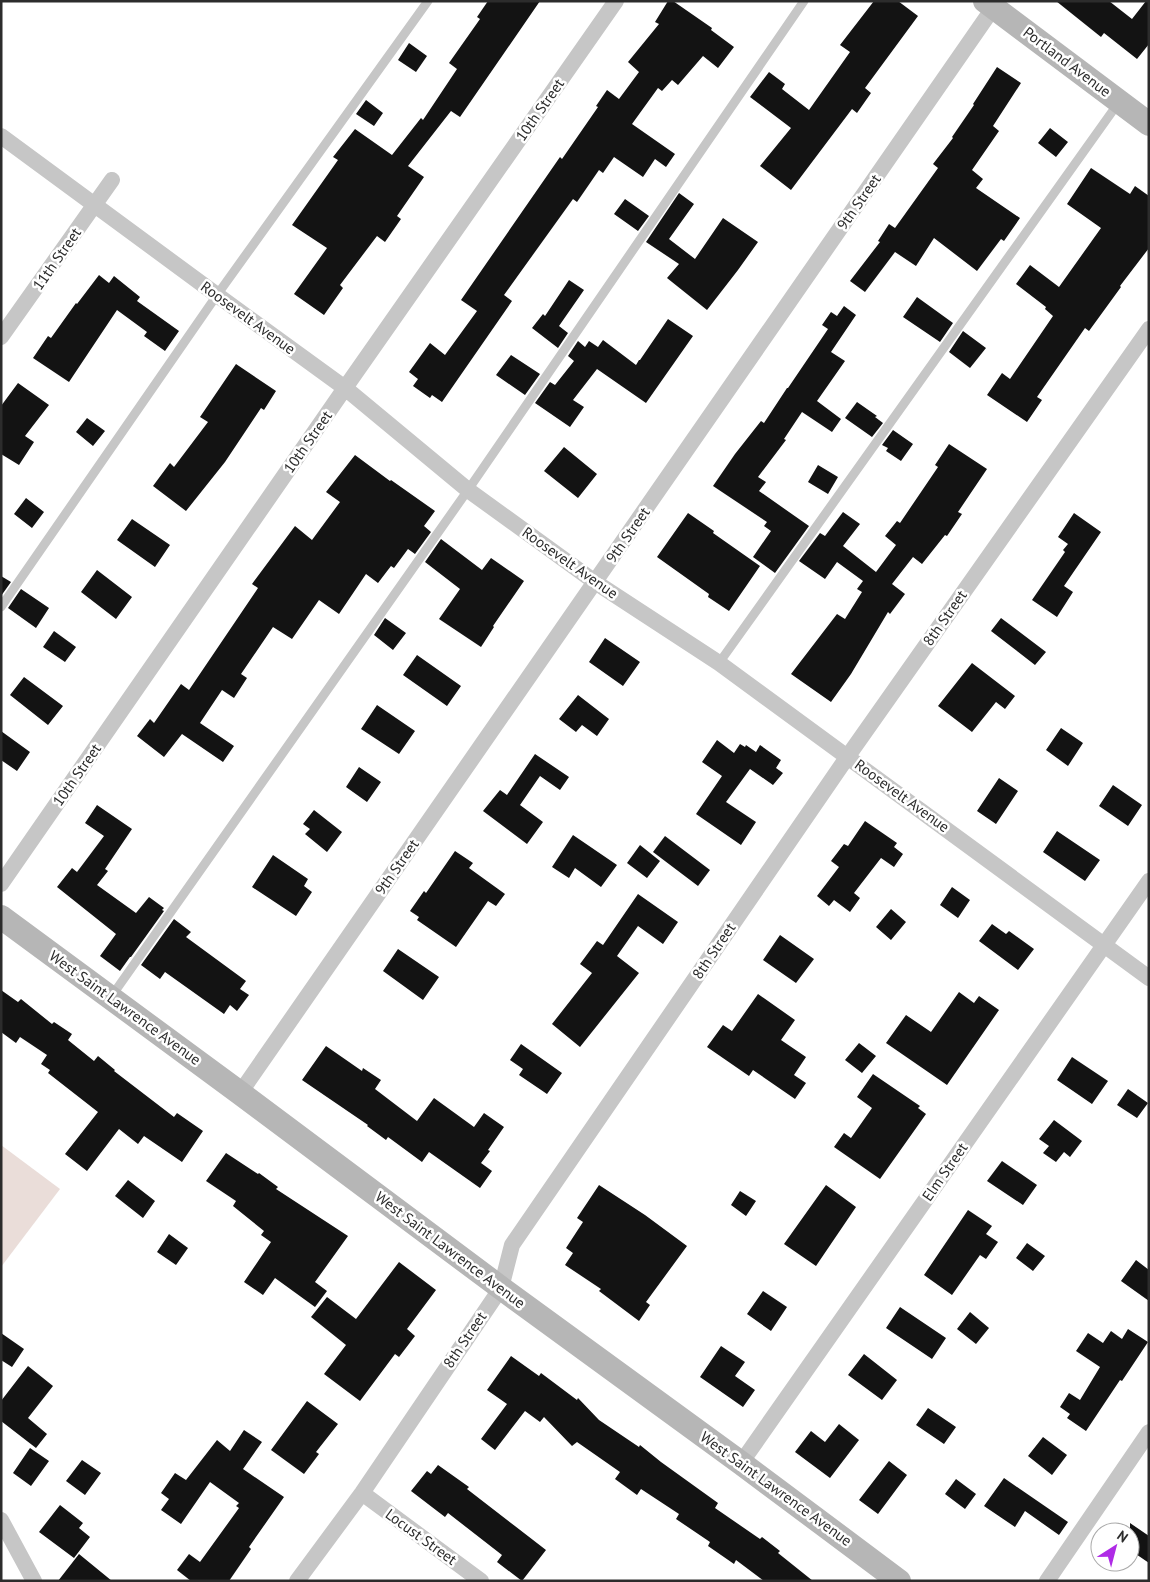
<svg xmlns="http://www.w3.org/2000/svg" width="1150" height="1582" font-family="'PT Sans',sans-serif">
  <style>
    .green { fill: #eaddd9 }
    .building { fill: #131313 }
    .lines { fill: none; stroke-linecap: round; stroke-linejoin: round }
    .lane { stroke: #c6c6c6; stroke-width: 9 }
    .street { stroke: #c6c6c6; stroke-width: 16 }
    .secondary { stroke: #b6b6b6; stroke-width: 24 }
    .labels { text-anchor: middle; stroke-width: 5; stroke-linejoin: round; paint-order: stroke }
    .street-label { font-size: 15px; fill: #2c2c2c; stroke: #fff }
  </style>
  <rect width="100%" height="100%" fill="#fff"/>
  <path class="green" d="M1 1145 60 1189 1 1267Z"/>
  <path class="building" d="M488 1H540L460 117 451 111 408 166 424 177 397 216 401 219 385 242 377 236 340 285 343 288 324 315 294 294 327 248 292 225 338 160 333 157 355 129 392 155 421 118 423 120 457 69 449 63 480 19 477 17Z
    M668 1H673L712 28 711 30 734 47 718 68 703 56 678 85 672 80 662 91 658 88 632 124 675 154 666 167 655 159 643 177 614 157 603 173 599 170 577 202 573 199 504 295 512 301 442 402 432 395 430 398 413 386 418 379 409 372 430 343 445 355 477 311 461 300 560 157 562 159 598 107 596 106 607 90 619 99 639 72 628 62 659 24 655 22Z
    M874 1H898L918 16 865 88 871 93 857 113 852 109 791 190 760 166 791 128 750 97 769 72 785 84 782 89 809 110 850 52 840 45Z
    M1056 1H1109L1132 19 1146 1H1149V44L1137 59 1104 33 1101 37Z
    M409 43 427 56 416 72 398 60Z
    M997 67 1021 83 993 126 999 131 972 170 983 179 976 188 1020 218 1004 241 1001 239 977 271 934 238 916 266 895 252 865 292 850 281 880 242 878 241 889 224 895 228 938 168 933 164 953 138 952 137 974 105 973 104Z
    M366 100 383 113 374 126 356 114Z
    M1050 128 1068 142 1056 157 1038 143Z
    M1091 168 1130 194 1135 186 1149 196V248L1120 286 1121 287 1089 331 1085 328 1037 397 1042 400 1027 422 987 395 1002 373 1010 379 1053 316 1045 309 1046 307 1016 284 1030 265 1059 287 1101 228 1067 204Z
    M679 193 694 204 669 239 695 259 723 218 758 242 738 270 707 310 667 278 679 264 646 242Z
    M625 199 649 216 638 231 614 214Z
    M99 275 109 283 114 276 140 297 137 301 179 331 165 351 144 336 147 332 117 310 69 382 33 358 48 336 51 338 76 303 77 304Z
    M569 280 584 290 559 326 568 333 558 348 532 328 543 314 545 316Z
    M917 297 953 323 940 342 903 317Z
    M844 306 856 315 831 352 845 361 817 401 841 419 832 432 802 412 784 439 786 440 758 477 766 482 759 491 809 526 775 573 753 557 771 531 764 526 767 522 713 486 735 454 761 421 764 423 787 388H788L828 329 822 325 831 312 837 316Z
    M668 319 693 336 646 403 597 369 573 400 584 407 570 427 535 403 550 382 555 385 574 361 568 356 578 341 585 347 589 341 598 347 603 340 636 365 639 360H640Z
    M963 331 986 348 970 368 949 352Z
    M511 355 540 374 525 395 496 375Z
    M236 364 276 391 264 410 261 408 225 462 186 511 153 486 170 463 174 467 208 422 200 417Z
    M18 383 49 405 25 436 34 442 19 465 1 454V406Z
    M857 402 877 416 875 417 883 423 872 437 845 418Z
    M87 418 105 431 93 446 76 432Z
    M893 430 913 444 901 461 886 451 888 448 882 445Z
    M949 444 987 469 958 512 962 514 947 536 945 535 922 564 913 557 892 584 905 594 890 614 888 612 851 674 831 702 791 674 837 614 845 619 862 592 857 589 863 581 837 562 825 579 799 561 820 533 825 536 843 512 860 524 843 546 876 572 896 545 885 536 897 521 900 523 938 467 935 465Z
    M564 447 597 474 578 498 544 471Z
    M355 455 390 481 391 480 435 511 424 526 431 532 415 554 408 549 394 568 391 566 378 583 366 574 339 614 319 600 292 639 273 627 241 674 247 678 234 698 222 690 200 723 234 746 223 762 182 734 164 757 137 736 150 719 154 723 181 684 189 690 258 588 252 584 295 526 312 540 340 502 326 492Z
    M818 465 838 477 828 494 808 482Z
    M26 498 44 512 32 528 14 514Z
    M688 513 714 531 713 533 760 566 729 611 708 597 709 594 657 557Z
    M1074 513 1101 532 1064 586 1073 592 1057 617 1032 600 1065 552 1063 550 1068 544 1058 537Z
    M132 519 170 545 155 567 117 540Z
    M441 539 482 570 491 558 524 581 493 626 494 627 481 647 439 619 460 589 425 562Z
    M97 570 132 597 116 619 81 592Z
    M1 576 11 582 1 596Z
    M21 589 49 608 36 628 8 608Z
    M385 618 406 633 393 650 374 635Z
    M1001 618 1046 652 1035 665 991 631Z
    M54 631 76 647 65 662 43 647Z
    M605 638 640 662 623 686 589 662Z
    M417 655 461 686 447 706 403 675Z
    M972 663 1015 696 1005 709 996 702 972 732 938 706Z
    M24 677 63 706 48 725 10 695Z
    M578 695 609 719 597 736 582 725 576 732 559 719Z
    M377 705 415 731 399 754 361 729Z
    M1061 728 1083 743 1068 766 1046 750Z
    M1 731 30 752 17 771 1 760Z
    M717 740 734 753 740 744 745 747 746 745 756 752 760 745 781 760 776 768 783 773 773 785 750 769 726 802 756 822 741 845 696 814 722 776 702 762Z
    M535 754 569 777 560 790 540 776 520 805 543 822 527 844 483 811 500 790 507 795Z
    M359 767 381 782 367 802 346 787Z
    M999 778 1018 791 996 824 977 811Z
    M1113 785 1142 805 1128 826 1099 806Z
    M97 805 132 829 105 869 108 871 97 885 136 913 149 897 164 908 162 910 164 911 131 957H130L120 971 100 956 116 934 57 887 72 868 77 872 104 836 85 823Z
    M314 810 342 832 327 852 305 834 310 829 303 824Z
    M865 821 897 843 894 847 903 854 894 867 881 858 854 893 860 898 850 912 834 900 829 906 817 896 839 867 831 861 844 844 848 846Z
    M1057 831 1100 860 1085 881 1043 852Z
    M573 835 617 865 601 887 575 868 569 878 552 867Z
    M665 836 710 870 698 886 653 852Z
    M640 845 660 861 647 878 627 863Z
    M455 851 473 863 469 868 505 894 496 906 488 901 456 947 417 920 419 917 410 911 424 891 426 893Z
    M273 855 308 879 304 886 312 892 296 916 252 887Z
    M952 887 970 900 958 918 940 905Z
    M638 894 678 922 663 944 638 926 617 956 639 973 580 1047 552 1024 592 973 580 964 597 941 603 945Z
    M891 909 906 922 891 940 876 927Z
    M174 919 191 932 186 937 246 981 240 989 249 995 237 1011 230 1005 224 1014 165 972 160 979 141 965Z
    M992 924 1006 934 1009 931 1034 949 1018 970 979 941Z
    M780 935 814 959 796 983 763 960Z
    M398 949 439 977 423 1000 383 971Z
    M1 990 18 1002 21 999 52 1024 54 1022 72 1034 68 1040 94 1061 98 1056 115 1070 114 1071 174 1117 177 1113 203 1131 182 1162 144 1136 138 1144 119 1129 87 1171 65 1154 98 1112 48 1073 50 1070 41 1064 47 1055 20 1037 16 1043 1 1032Z
    M959 992 974 1003 979 996 999 1010 947 1085 886 1043 906 1015 931 1032Z
    M758 994 795 1020 781 1040 806 1057 794 1075 806 1083 795 1099 753 1070 749 1076 707 1047 723 1025 732 1031Z
    M859 1043 876 1056 862 1073 845 1060Z
    M521 1044 562 1073 547 1094 519 1075 523 1069 510 1060Z
    M326 1046 362 1071 363 1068 381 1080 375 1089 417 1121 434 1098 474 1127 484 1113 504 1127 488 1150 490 1151 481 1163 492 1171 480 1188 429 1152 422 1162 388 1137 386 1140 367 1126 368 1125 302 1080Z
    M1072 1057 1108 1081 1092 1104 1057 1080Z
    M873 1074 920 1106 918 1108 926 1114 880 1179 834 1147 844 1133 851 1138 872 1108 857 1097Z
    M1128 1089 1148 1103 1137 1118 1117 1105Z
    M1054 1120 1082 1141 1070 1157 1064 1152 1056 1162 1043 1153 1049 1146 1039 1139Z
    M226 1153 258 1174 259 1173 278 1187 276 1189 348 1236 315 1282 327 1291 315 1307 275 1278 263 1295 244 1282 271 1242 261 1235 264 1231 233 1206 236 1201 206 1181Z
    M1002 1161 1037 1185 1023 1205 987 1181Z
    M128 1180 155 1201 143 1218 115 1196Z
    M599 1185 645 1215 687 1246 646 1302 650 1305 639 1321 599 1291 601 1289 565 1265 573 1253 566 1248 583 1222 577 1218Z
    M826 1185 856 1207 816 1266 784 1244Z
    M740 1191 756 1201 746 1216 731 1205Z
    M968 1210 992 1226 986 1234 998 1242 986 1259 980 1255 952 1295 924 1275Z
    M169 1234 188 1248 176 1265 157 1252Z
    M1027 1243 1045 1256 1033 1271 1016 1258Z
    M1136 1260 1149 1270V1301L1121 1281Z
    M399 1262 436 1290 407 1329 415 1336 399 1357 395 1354 360 1401 324 1374 346 1345 311 1317 327 1297 356 1319Z
    M763 1291 787 1307 771 1331 747 1314Z
    M900 1307 946 1338 932 1359 886 1328Z
    M970 1312 989 1328 976 1344 957 1329Z
    M1128 1329 1148 1342 1122 1381 1120 1380 1086 1431 1067 1418 1070 1414 1060 1407 1069 1393 1080 1400 1100 1367 1076 1351 1088 1333 1103 1343 1111 1331 1122 1339Z
    M1 1333 24 1349 12 1367 1 1360Z
    M721 1346 745 1362 735 1376 755 1390 743 1407 700 1377Z
    M864 1354 897 1380 882 1400 848 1375Z
    M511 1356 539 1376 541 1373 577 1400 578 1398 599 1420 639 1447 640 1445 661 1462 718 1503 715 1508 760 1539 762 1537 780 1551 778 1553 813 1581H764L736 1560 734 1564 708 1546 710 1542 676 1519 679 1514 641 1489 637 1495 615 1479 620 1472 577 1442 572 1446 544 1417 540 1422 525 1411 495 1450 481 1439 507 1404 487 1390Z
    M28 1366 53 1386 28 1418 47 1434 36 1448 1 1421V1401Z
    M307 1401 338 1424 316 1452 319 1454 304 1474 271 1450Z
    M928 1408 956 1427 944 1444 916 1425Z
    M839 1424 859 1440 830 1478 795 1452 811 1431 825 1442Z
    M244 1430 262 1442 243 1469 284 1497 249 1547 251 1549 229 1581H191L177 1570 189 1554 200 1562 239 1508 236 1506 239 1503 210 1482 181 1524 161 1510 169 1499 161 1493 175 1473 186 1480 217 1440 230 1451Z
    M1043 1437 1067 1455 1052 1475 1028 1456Z
    M30 1448 49 1461 31 1486 13 1473Z
    M82 1460 101 1473 85 1495 66 1481Z
    M889 1461 907 1475 878 1514 859 1500Z
    M438 1465 469 1487 467 1489 546 1550 522 1581 497 1562 502 1555 448 1513 445 1517 411 1491 427 1471 431 1474Z
    M1004 1478 1068 1522 1059 1535 1025 1511 1015 1527 984 1506Z
    M956 1479 976 1494 965 1509 945 1494Z
    M60 1505 83 1523 79 1528 90 1537 74 1558 39 1532Z
    M1130 1523 1149 1536V1563L1130 1550Z
    M79 1554 112 1581H58Z"/>
  <g class="lines">
    <path class="lane" d="M1 607 217 295 428 1
      M719 663 1119 102
      M111 997 468 490 804 1"/>
    <path class="street" d="M1 136 217 295 345 388 468 490 595 582 719 663 1149 978
      M1 337 112 180
      M1 884 345 388 616 1
      M240 1093 998 1
      M741 1463 1149 881
      M362 1493 481 1581
      M1 1520 34 1581
      M297 1581 362 1493 501 1288 512 1245 848 756 1149 329
      M1047 1581 1149 1432"/>
    <path class="secondary" d="M985 1 1149 124
      M1 917 240 1093 501 1288 741 1463 899 1581"/>
  </g>
  <g class="labels">
    <g class="street-label">
      <text transform="translate(1067 62) rotate(37)" y="5">Portland Avenue</text>
      <text transform="translate(540 110) rotate(-55)" y="5">10th Street</text>
      <text transform="translate(859 202) rotate(-55)" y="5">9th Street</text>
      <text transform="translate(57 259) rotate(-55)" y="5">11th Street</text>
      <text transform="translate(248 318) rotate(36)" y="5">Roosevelt Avenue</text>
      <text transform="translate(308 442) rotate(-55)" y="5">10th Street</text>
      <text transform="translate(628 535) rotate(-55)" y="5">9th Street</text>
      <text transform="translate(570 563) rotate(35)" y="5">Roosevelt Avenue</text>
      <text transform="translate(945 618) rotate(-55)" y="5">8th Street</text>
      <text transform="translate(77 775) rotate(-55)" y="5">10th Street</text>
      <text transform="translate(902 796) rotate(36)" y="5">Roosevelt Avenue</text>
      <text transform="translate(397 867) rotate(-55)" y="5">9th Street</text>
      <text transform="translate(714 951) rotate(-56)" y="5">8th Street</text>
      <text transform="translate(125 1008) rotate(36)" y="5">West Saint Lawrence Avenue</text>
      <text transform="translate(945 1172) rotate(-55)" y="5">Elm Street</text>
      <text transform="translate(450 1250) rotate(37)" y="5">West Saint Lawrence Avenue</text>
      <text transform="translate(465 1340) rotate(-56)" y="5">8th Street</text>
      <text transform="translate(776 1489) rotate(36)" y="5">West Saint Lawrence Avenue</text>
      <text transform="translate(421 1537) rotate(36)" y="5">Locust Street</text>
    </g>
  </g>
  <rect width="1150" height="1582" fill="none" stroke="#2c2c2c" stroke-width="5"/>
  <g transform="translate(1115 1547) rotate(36)"><circle r="24" fill="#ffffff" stroke="#ababab"/>
  <path d="M0-4L9 19L0 12L-9 19Z" fill="#af2be6"/>
  <text y="-8" font-size="14" font-weight="bold" text-anchor="middle" fill="#2c2c2c">N</text>
  </g>
</svg>
